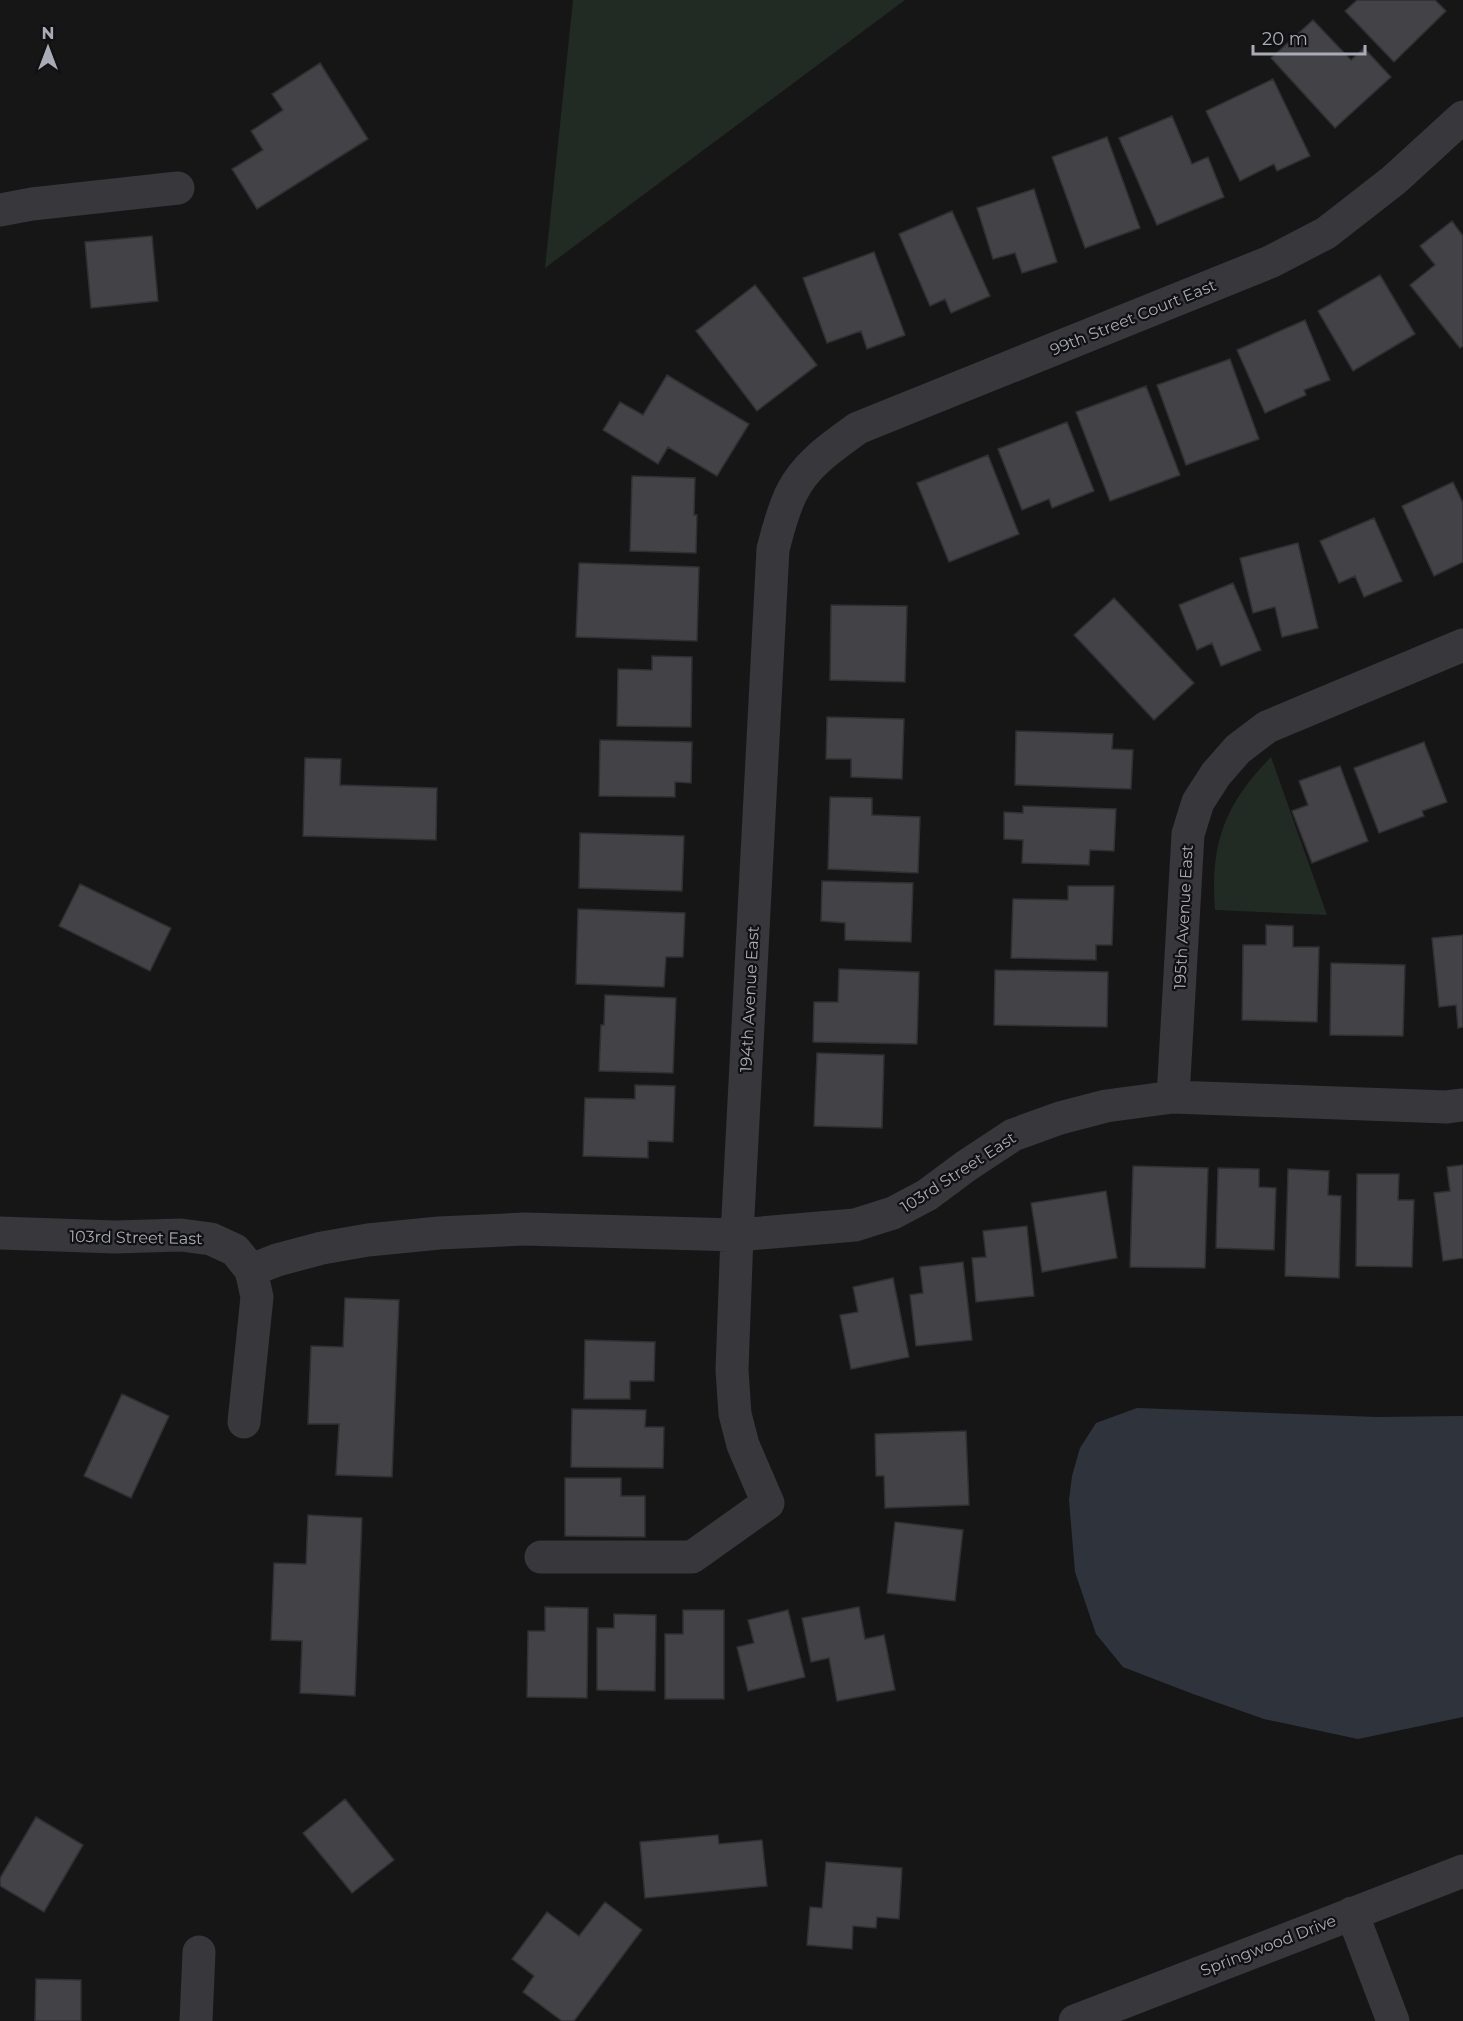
<svg xmlns="http://www.w3.org/2000/svg" width="1463" height="2021" font-family="Montserrat,sans-serif">
  <style>
    .green { fill: #222a24 }
    .water { fill: #2f343c }
    .building { fill: #434347; stroke: #303033; stroke-width: 1.5 }
    .lines { fill: none; stroke-linecap: round; stroke-linejoin: round }
    .minor { stroke: #37373c; stroke-width: 33 }
    .labels { text-anchor: middle; stroke-width: 4.5; stroke-linejoin: round; paint-order: stroke }
    .street-label { font-size: 16px; fill: #a9abb6; stroke: #111112 }
  </style>
  <rect width="100%" height="100%" fill="#161617"/>
  <path class="green" d="M573 0H905L545 268Z
    M1271 757 1327 915 1215 910C1210 844 1224 805 1271 757Z"/>
  <path class="water" d="M1137 1408 1377 1417 1463 1416V1717L1358 1739 1264 1719 1193 1694 1123 1667 1096 1634 1075 1572 1069 1500 1072 1476 1080 1448 1096 1423Z"/>
  <path class="building" d="M1357 0H1435L1446 11 1394 62 1345 11Z
    M1313 20 1351 60 1364 48 1391 77 1335 128 1271 58Z
    M320 63 368 139 257 209 232 169 263 150 251 131 283 110 272 94Z
    M1273 79 1310 156 1277 171 1274 164 1240 181 1206 111Z
    M1172 116 1192 164 1208 157 1224 197 1157 225 1119 138Z
    M1107 137 1140 228 1085 248 1052 157Z
    M1034 189 1057 262 1022 273 1015 253 993 259 977 208Z
    M952 211 990 296 951 313 945 299 930 306 899 234Z
    M1452 221 1463 236V346L1460 348 1410 285 1435 265 1420 246Z
    M152 236 158 301 91 308 85 242Z
    M874 252 905 335 867 349 861 331 827 343 803 278Z
    M1380 275 1415 334 1353 371 1318 311Z
    M755 285 817 365 757 411 696 331Z
    M1305 320 1330 380 1304 390 1306 395 1265 413 1237 350Z
    M1230 359 1259 439 1186 465 1157 385Z
    M667 375 749 424 717 476 668 447 658 464 603 430 620 402 643 415Z
    M1146 386 1180 475 1110 501 1076 412Z
    M1067 422 1094 491 1052 508 1049 499 1022 510 998 449Z
    M988 455 1019 534 949 562 917 483Z
    M632 476 695 478 694 515H697L696 553 630 551Z
    M1453 482 1463 503V562L1434 576 1402 506Z
    M1374 518 1402 581 1364 597 1355 576 1339 583 1320 541Z
    M1298 543 1318 628 1282 637 1275 607 1253 613 1240 558Z
    M579 563 699 567 697 641 576 637Z
    M1233 583 1261 650 1221 666 1212 643 1197 650 1179 605Z
    M1114 598 1194 683 1154 720 1074 635Z
    M831 605 907 606 905 682 830 680Z
    M652 656 692 657 691 727 617 726 618 669 652 670Z
    M827 717 904 719 902 779 851 777V759H826Z
    M1016 731 1113 734 1112 749 1133 750 1131 789 1015 785Z
    M600 740 692 742 691 783 675 782V797L599 796Z
    M1424 742 1447 802 1422 811 1424 816 1379 833 1354 768Z
    M305 758 341 759 340 785 437 788 436 840 303 836Z
    M1340 766 1368 841 1312 863 1292 811 1308 805 1299 781Z
    M830 797 872 798V815L920 817 918 873 828 869Z
    M1023 806 1116 809 1114 851 1090 850 1089 865 1022 863 1023 840 1004 839V812L1023 813Z
    M580 833 684 836 682 891 579 888Z
    M822 881 913 883 911 942 845 940V923L821 921Z
    M80 884 171 928 150 971 59 926Z
    M1068 886H1114L1112 945H1096V960L1011 958 1013 899 1068 900Z
    M578 909 685 913 683 957H666L664 987 576 984Z
    M1266 925 1293 926V947H1319L1317 1022 1242 1020 1243 945H1266Z
    M1463 935V1027L1458 1028 1456 1005 1439 1007 1432 938Z
    M1331 963 1405 965 1403 1036 1330 1035Z
    M839 969 919 972 917 1044 813 1042 814 1002H838Z
    M995 970 1108 972 1107 1027 994 1025Z
    M605 995 676 998 673 1073 599 1071 601 1025H604Z
    M817 1053 884 1055 882 1128 814 1126Z
    M635 1085 675 1086 673 1142 648 1141V1158L583 1156 585 1098 635 1099Z
    M1463 1165V1258L1443 1261 1434 1193 1450 1191 1447 1167Z
    M1133 1166 1208 1168 1205 1268 1130 1267Z
    M1218 1168 1259 1169V1187L1276 1188 1274 1250 1216 1248Z
    M1288 1169 1329 1171 1328 1195 1341 1196 1339 1278 1285 1276Z
    M1357 1174H1399L1398 1200H1414L1412 1267 1356 1266Z
    M1106 1191 1117 1258 1042 1272 1031 1203Z
    M1027 1226 1034 1296 976 1302 972 1258 986 1257 983 1231Z
    M963 1262 972 1340 916 1346 910 1295 923 1293 920 1267Z
    M893 1278 909 1357 851 1369 840 1315 858 1312 853 1287Z
    M345 1298 399 1300 392 1477 336 1475 339 1424H308L311 1346 343 1347Z
    M585 1340 655 1342 654 1381H630V1399H584Z
    M122 1394 169 1416 131 1498 84 1476Z
    M572 1409 646 1410 645 1427H664L663 1468 571 1467Z
    M966 1431 969 1505 885 1508 884 1476H876L875 1434Z
    M565 1478H621V1496H645V1537L565 1536Z
    M308 1515 362 1518 355 1696 300 1693 302 1641 271 1640 274 1563 306 1564Z
    M895 1522 963 1530 955 1601 887 1593Z
    M545 1607 588 1608 587 1698 527 1697 528 1631H545Z
    M859 1607 865 1639 884 1635 895 1690 837 1701 829 1658 811 1662 802 1618Z
    M683 1610H724V1699H665V1634H683Z
    M788 1610 805 1677 748 1691 737 1647 754 1643 748 1620Z
    M614 1614 656 1615 655 1691 597 1690V1628H614Z
    M345 1799 394 1860 352 1893 303 1833Z
    M36 1817 83 1845 44 1912 0 1886V1878Z
    M718 1835 719 1844 762 1840 767 1886 645 1898 640 1842Z
    M826 1862 902 1868 899 1919 877 1917 876 1928 853 1926 852 1949 807 1945 810 1907 822 1908Z
    M605 1902 642 1930 574 2021H562L523 1992 534 1976 512 1959 547 1912 579 1936Z
    M36 1979 81 1980V2021H35Z"/>
  <g class="lines">
    <path class="minor" d="M0 210 32 204 178 188
      M1173 1097 1188 834 1198 802 1216 774 1238 749 1267 727 1463 645
      M0 1233 115 1237 181 1235 211 1239 235 1250 251 1270 257 1297 244 1422
      M251 1270 277 1260 322 1248 368 1240 439 1233 524 1229 737 1235 855 1225 893 1213 927 1195 966 1166 1013 1135 1060 1118 1106 1106 1173 1097 1446 1107 1463 1105
      M541 1557H692L768 1503 743 1445 735 1414 732 1370 737 1235 773 549C778 531 783 509 792 492 806 464 833 446 858 428L1270 262 1326 233 1394 180 1463 117
      M1352 1913 1393 2021
      M196 2021 199 1952
      M1075 2021 1463 1871"/>
  </g>
  <g class="labels">
    <g class="street-label">
      <text transform="translate(1133 317) rotate(-22)" y="6">99th Street Court East</text>
      <text transform="translate(1183 917) rotate(-87)" y="6">195th Avenue East</text>
      <text transform="translate(749 999) rotate(-87)" y="6">194th Avenue East</text>
      <text transform="translate(958 1172) rotate(-33)" y="6">103rd Street East</text>
      <text transform="translate(136 1237) rotate(1)" y="6">103rd Street East</text>
      <text transform="translate(1268 1945) rotate(-21)" y="6">Springwood Drive</text>
    </g>
  </g>
  <g transform="translate(48 48)" stroke="#111112" stroke-width="4.5" paint-order="stroke">
  <path d="M0-4.5L10 22L0 15L-10 22Z" fill="#a9abb6"/>
  <text y="-9" font-size="16" font-weight="bold" text-anchor="middle" fill="#a9abb6">N</text>
  </g>
  <path d="M1253 45v9h112v-9" fill="none" stroke="#a9abb6" stroke-width="3"/>
  <text x="1262" y="45" font-size="18" fill="#a9abb6" stroke="#111112" stroke-width="4.5" paint-order="stroke">20 m</text>
</svg>
